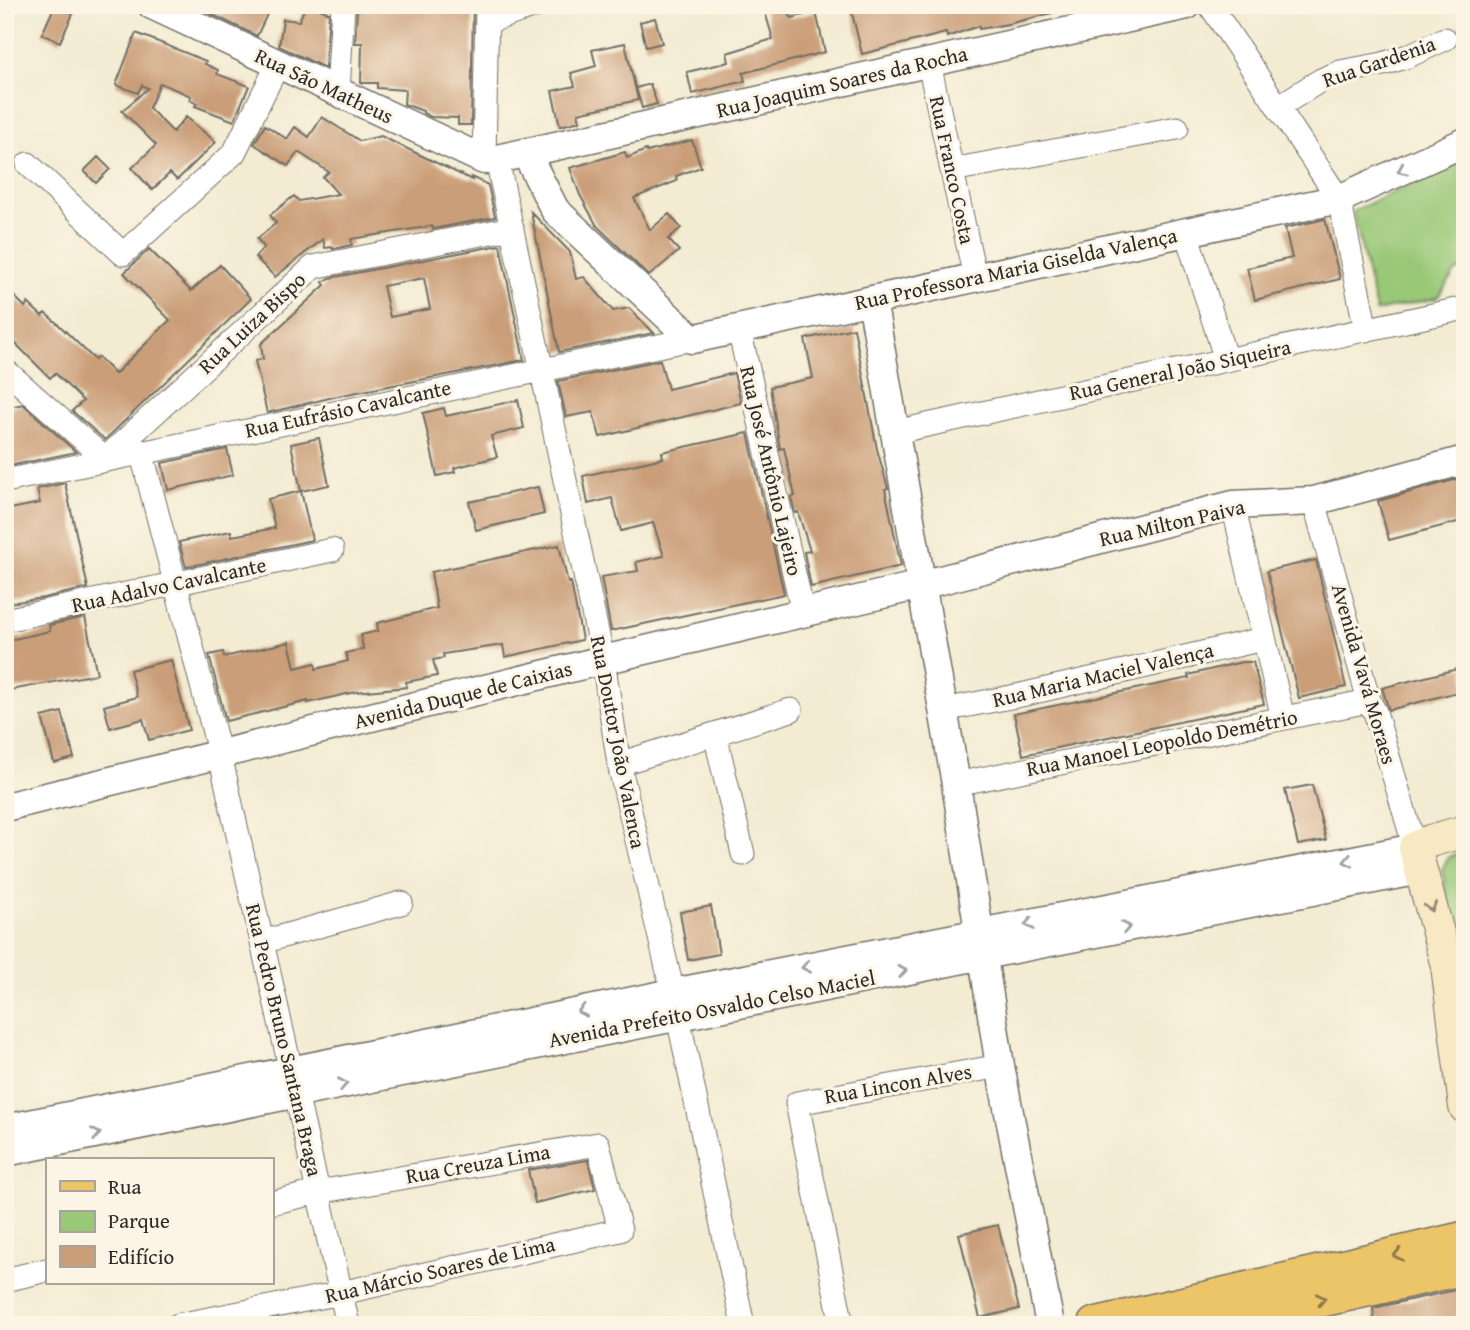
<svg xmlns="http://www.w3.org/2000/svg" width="1470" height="1330" font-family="'Gentium Book Plus',serif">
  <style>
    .green { fill: #99c877; stroke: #627a51; stroke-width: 2 }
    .building { fill: #ca9e78; fill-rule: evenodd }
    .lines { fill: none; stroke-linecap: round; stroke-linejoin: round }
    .minor-casing { stroke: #716e65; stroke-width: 25 }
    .tertiary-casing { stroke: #716e65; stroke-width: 31 }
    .secondary-casing { stroke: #716e65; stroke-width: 34 }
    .primary-casing { stroke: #716e65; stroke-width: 38 }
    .minor { stroke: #fff; stroke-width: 23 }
    .tertiary { stroke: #fff; stroke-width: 28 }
    .secondary { stroke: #f8e8c3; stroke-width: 32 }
    .primary { stroke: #edc569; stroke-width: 35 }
    .oneway { stroke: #a0a0a0 }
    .oneway2 { stroke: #928a77 }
    .oneway3 { stroke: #8c784a }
    .labels { text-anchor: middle; stroke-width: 6; stroke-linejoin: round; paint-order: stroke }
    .street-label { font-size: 21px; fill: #2b2b2b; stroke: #fcf5e5 }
  </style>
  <rect width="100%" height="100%" fill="#fcf5e5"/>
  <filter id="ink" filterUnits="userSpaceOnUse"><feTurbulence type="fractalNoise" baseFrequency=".0143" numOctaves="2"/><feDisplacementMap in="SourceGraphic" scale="14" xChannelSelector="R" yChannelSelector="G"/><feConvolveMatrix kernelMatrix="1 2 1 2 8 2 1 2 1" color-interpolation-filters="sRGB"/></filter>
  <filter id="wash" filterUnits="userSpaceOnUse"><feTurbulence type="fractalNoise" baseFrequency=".00686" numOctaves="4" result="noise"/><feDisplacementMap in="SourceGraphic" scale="28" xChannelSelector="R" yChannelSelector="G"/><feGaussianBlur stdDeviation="1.57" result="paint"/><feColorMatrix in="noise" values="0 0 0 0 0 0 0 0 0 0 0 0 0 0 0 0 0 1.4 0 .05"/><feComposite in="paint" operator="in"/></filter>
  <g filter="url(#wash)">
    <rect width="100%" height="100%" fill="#f3ebd2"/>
    <path class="green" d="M1465 160V268L1456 271 1437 298 1376 311 1353 211Z
      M1465 850V933L1455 927 1452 920 1442 869 1449 857Z"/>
    <g id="blocks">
      <path class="building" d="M55 5H77L60 42 42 34Z
        M192 5H258L269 10 257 36Z
        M306 5H312L329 13 325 68 279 46 283 19 299 21Z
        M373 5H473L471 125H458V118L431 117 423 113V111L404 104 405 90 377 88V83H361L362 43H355L357 10H372Z
        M763 5H787L791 18 816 12 825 52 743 73 745 81 692 94 687 72 729 62 727 53 773 39Z
        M850 5H1059L1060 11 1008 24 979 29V26L947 37 946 33 862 54Z
        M655 18 662 43 646 47 640 22Z
        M136 33 206 61 205 64 218 70 217 74 249 86 234 121 195 106 197 104 190 100 191 96 160 83 149 108 173 132 186 117 216 142 177 180 170 173 152 190 132 168 156 145 122 111 148 88 142 85 138 93 116 85Z
        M625 43 638 100 578 113 580 121 560 126 552 91 575 86 571 73 596 66 592 50Z
        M650 84 657 104 642 108 636 88Z
        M322 117 360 141 381 136 472 180 471 177 488 185 495 217 433 229 432 226 351 239 352 245 333 249V247L325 248 323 239 275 277 255 257 264 247 257 239 276 223 270 215 294 196 299 201 338 194 323 177 329 172 298 152 288 166 254 144 265 125 287 139 295 127 309 137Z
        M692 140 701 167 676 176 677 181 634 198 650 230 669 214 681 228 668 239 679 251 649 276 597 226 580 195 570 168 625 152 627 158 646 150 647 152Z
        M98 157 110 169 96 183 84 171Z
        M531 212 570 252 576 279 584 277 613 311 629 308 654 333 559 352Z
        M1325 219 1340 279 1255 300 1247 268 1292 258 1285 228Z
        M500 245 524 360 342 395 267 413 255 361 263 359 261 344 325 285 323 282 330 278ZM424 278 430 309 390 317 383 286Z
        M149 249 191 291 220 265 251 299 105 440 72 411 83 401 55 373 50 378 5 333V287L25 307 28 303 42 316 45 313 58 324 95 360 98 357 115 374 170 320 124 273Z
        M854 328 877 449 887 485 888 488 885 489 901 566 811 587 804 552 810 551 798 512 795 513 791 497 795 496 784 448 780 449 770 387 813 378 805 339Z
        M660 360 668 389 734 373 741 403 600 437 593 412 566 417 558 381Z
        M518 400 524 428 491 436 497 457 454 468 455 472 437 476 423 413 444 408 446 416Z
        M23 404 76 452 5 467V408Z
        M748 433 784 594 611 631 601 577 638 571 636 562 664 556 653 523 621 531 612 498 588 504 583 476 663 458 662 452Z
        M319 438 329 485 301 491 291 444Z
        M227 449 233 475 168 490 162 463Z
        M1461 478 1465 492V520L1389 540 1378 501Z
        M65 483 88 588 43 598 10 603 9 600 5 601V510L40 503 37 489Z
        M538 487 544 514 476 530 469 502Z
        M301 491 312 540 186 567 179 542 231 531 232 536 275 528 268 499Z
        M559 545 568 583 571 582 582 640 505 657 503 645 443 654 444 658 433 660 437 676 406 682 407 687 355 692 308 703V701L226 721 209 655 223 652 224 657 289 642 295 668 315 663 316 669 348 661 346 653 363 649 361 635 378 631 377 623 437 608 431 572Z
        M1316 560 1346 687 1299 698 1267 571Z
        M85 617 97 674 5 691V641L50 631 49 625Z
        M171 660 189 730 149 740 143 719 110 728 104 706 137 697 130 670Z
        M1242 662H1253L1264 704 1023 755 1014 714 1189 678 1188 675Z
        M1465 667V690L1389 710 1382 688Z
        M62 712 74 758 54 763 42 717Z
        M1312 785 1326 840 1298 845 1285 790Z
        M711 906 719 954 688 960 680 912Z
        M588 1160 595 1189 535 1203 528 1170Z
        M998 1225 1019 1309 980 1318 959 1234Z
        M1465 1288V1325H1375L1373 1308Z"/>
    </g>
  </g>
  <g filter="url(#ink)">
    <use href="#blocks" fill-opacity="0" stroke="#716e65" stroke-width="2"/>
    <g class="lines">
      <defs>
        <path id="minor" d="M1210 5 1339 199 1366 330
          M487 22 538 5
          M929 63 975 278
          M338 92 343 5
          M1278 107 1321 80 1340 72 1383 64 1408 56 1445 39
          M497 159 603 660 619 764 673 993 743 1325
          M484 160 487 5
          M28 164 123 254 234 153 278 64
          M952 170 1177 128
          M1186 232 1226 360
          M739 329 803 613
          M5 370 105 459 313 267 512 228
          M895 432 1465 308
          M141 451 220 755 348 1325
          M5 481 692 339
          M1314 501 1369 701 1375 712 1415 848
          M1233 505 1283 718
          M5 620 332 550
          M943 710 1021 695 1263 639
          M715 734 743 854
          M619 764 791 710
          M956 784 1369 701
          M262 942 401 903
          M5 1280 47 1270
          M178 1325 341 1293 620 1230 598 1144 318 1192 271 1203
          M842 1325 797 1103 1000 1066"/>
        <path id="tertiary" d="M152 5 484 160 497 159 1187 5
          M526 153 555 210 692 339 1339 199 1465 142
          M872 300 956 784 1000 1066 1050 1325
          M5 807 603 660 921 585 1233 505 1314 501 1465 460
          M5 1129 673 993 1415 848
          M5 1152 983 955 1420 870"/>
        <path id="secondary" d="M1465 831 1430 841 1415 848 1447 966 1465 1107"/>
        <path id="primary" d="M1095 1325 1465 1239
          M1207 1325 1465 1267"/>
      </defs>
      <use href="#minor" class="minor-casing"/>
      <use href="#tertiary" class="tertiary-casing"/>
      <use href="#secondary" class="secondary-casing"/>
      <use href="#primary" class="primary-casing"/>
      <use href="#minor" class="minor"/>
      <use href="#tertiary" class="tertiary"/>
      <use href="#secondary" class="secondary"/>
      <use href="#primary" class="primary"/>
    </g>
    <defs><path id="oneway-chevron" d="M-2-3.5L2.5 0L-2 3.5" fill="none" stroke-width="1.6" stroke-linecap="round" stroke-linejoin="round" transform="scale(1.75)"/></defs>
    <g class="oneway">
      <use href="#oneway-chevron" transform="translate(1402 170) rotate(156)"/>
      <use href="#oneway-chevron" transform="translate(1348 861) rotate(168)"/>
      <use href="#oneway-chevron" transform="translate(1029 924) rotate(169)"/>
      <use href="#oneway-chevron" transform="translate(1126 927) rotate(-11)"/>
      <use href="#oneway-chevron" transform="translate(806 967) rotate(169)"/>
      <use href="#oneway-chevron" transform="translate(902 971) rotate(-11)"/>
      <use href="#oneway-chevron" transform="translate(582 1011) rotate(168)"/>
      <use href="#oneway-chevron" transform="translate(343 1084) rotate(-11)"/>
      <use href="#oneway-chevron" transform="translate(96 1134) rotate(-11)"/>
    </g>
    <use class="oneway2" href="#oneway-chevron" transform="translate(1431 907) rotate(75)"/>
    <g class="oneway3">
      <use href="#oneway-chevron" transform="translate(1398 1255) rotate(167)"/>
      <use href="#oneway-chevron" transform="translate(1321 1299) rotate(-13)"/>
    </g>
  </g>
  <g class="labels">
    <g class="street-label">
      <text transform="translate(1379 62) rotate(-19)" y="7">Rua Gardenia</text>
      <text transform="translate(842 82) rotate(-13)" y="7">Rua Joaquim Soares da Rocha</text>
      <text transform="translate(324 86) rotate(25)" y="7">Rua São Matheus</text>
      <text transform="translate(952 170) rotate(78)" y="7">Rua Franco Costa</text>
      <text transform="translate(1016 269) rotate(-12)" y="7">Rua Professora Maria Giselda Valença</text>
      <text transform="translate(252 323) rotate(-43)" y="7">Rua Luiza Bispo</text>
      <text transform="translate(1180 370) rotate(-12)" y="7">Rua General João Siqueira</text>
      <text transform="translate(348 409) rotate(-12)" y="7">Rua Eufrásio Cavalcante</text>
      <text transform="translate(771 471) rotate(77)" y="7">Rua José Antônio Lajeiro</text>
      <text transform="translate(1172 523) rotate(-13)" y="7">Rua Milton Paiva</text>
      <text transform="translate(169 585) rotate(-12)" y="7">Rua Adalvo Cavalcante</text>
      <text transform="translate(1364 674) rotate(74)" y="7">Avenida Vavá Moraes</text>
      <text transform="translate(1103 675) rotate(-13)" y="7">Rua Maria Maciel Valença</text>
      <text transform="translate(463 695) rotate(-14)" y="7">Avenida Duque de Caixias</text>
      <text transform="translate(618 742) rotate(79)" y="7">Rua Doutor João Valenca</text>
      <text transform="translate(1162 743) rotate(-11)" y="7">Rua Manoel Leopoldo Demétrio</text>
      <text transform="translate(712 1009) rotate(-11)" y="7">Avenida Prefeito Osvaldo Celso Maciel</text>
      <text transform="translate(284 1040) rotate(77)" y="7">Rua Pedro Bruno Santana Braga</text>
      <text transform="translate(898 1084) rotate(-10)" y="7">Rua Lincon Alves</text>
      <text transform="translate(478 1164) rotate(-10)" y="7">Rua Creuza Lima</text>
      <text transform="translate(440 1270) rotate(-13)" y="7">Rua Márcio Soares de Lima</text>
    </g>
  </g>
  <rect width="1470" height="1330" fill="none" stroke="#fcf5e5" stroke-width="28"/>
  <rect x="46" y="1158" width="228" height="126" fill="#fcf5e5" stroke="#a8a49b" stroke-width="2"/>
  <rect x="60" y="1181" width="35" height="10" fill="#edc569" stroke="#a8a49b" stroke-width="2"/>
  <text x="108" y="1194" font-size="21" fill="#2b2b2b">Rua</text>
  <rect x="60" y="1211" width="35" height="21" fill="#99c877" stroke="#a8a49b" stroke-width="2"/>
  <text x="108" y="1228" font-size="21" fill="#2b2b2b">Parque</text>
  <rect x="60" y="1246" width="35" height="21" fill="#ca9e78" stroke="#a8a49b" stroke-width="2"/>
  <text x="108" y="1264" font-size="21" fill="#2b2b2b">Edifício</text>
</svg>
